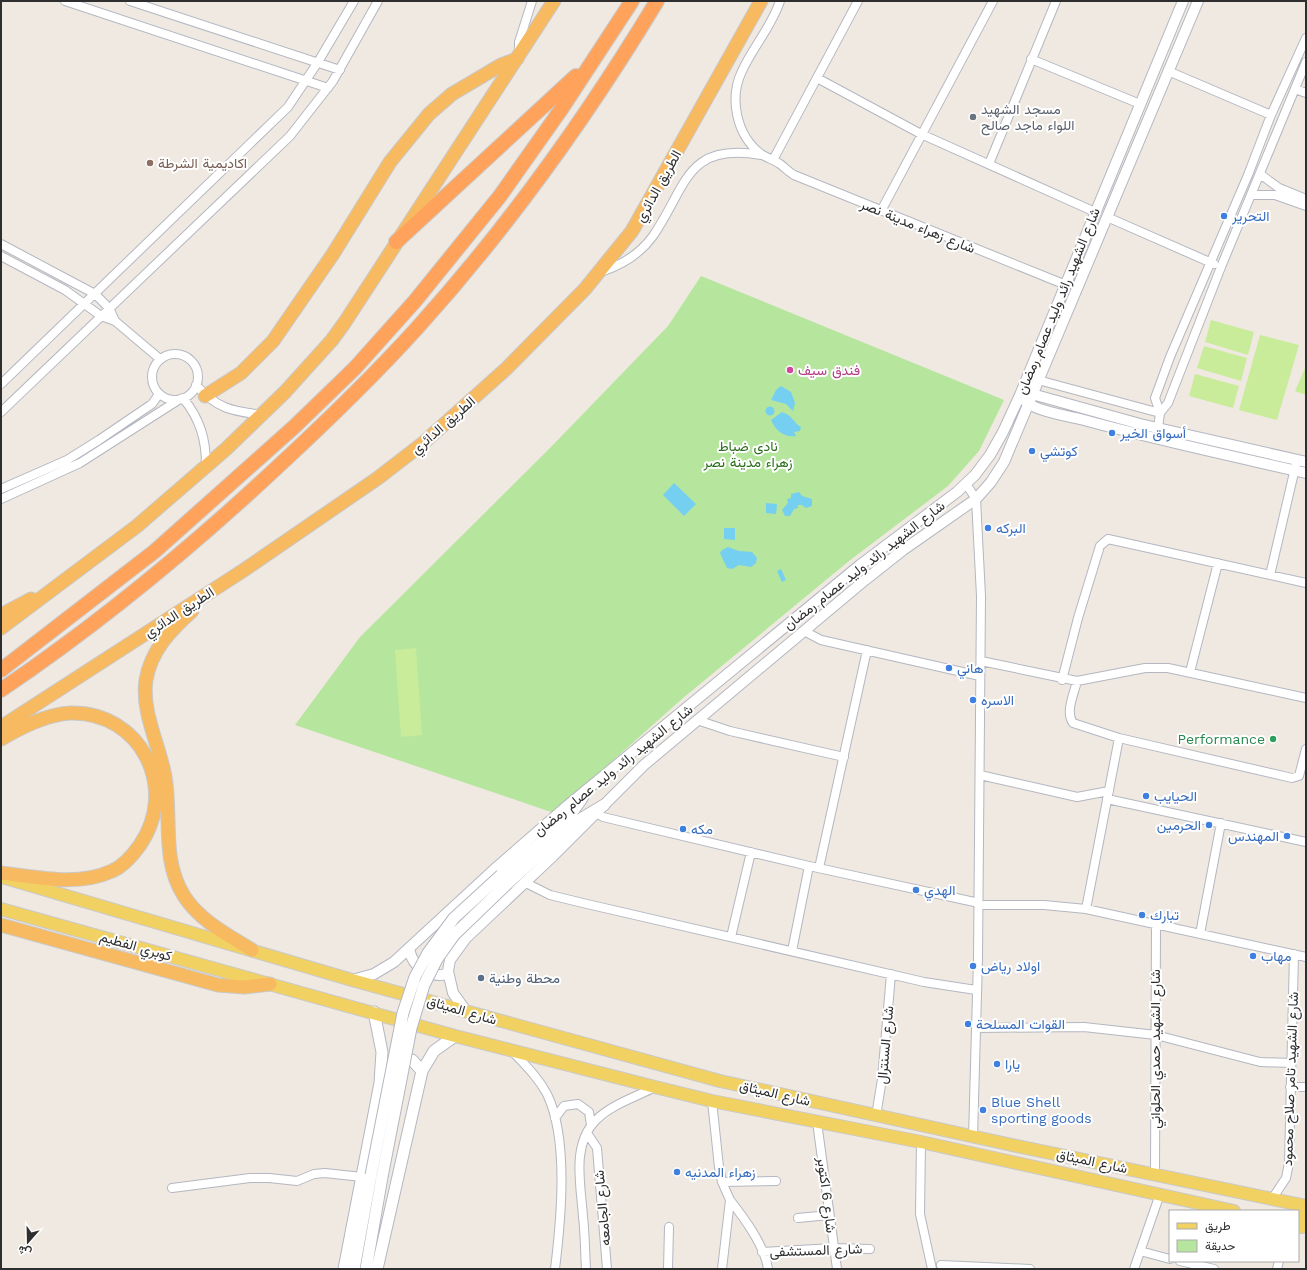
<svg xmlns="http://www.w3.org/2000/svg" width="1307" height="1270" font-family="'Work Sans',Vazirmatn,sans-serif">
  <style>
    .green { fill: #b6e59e }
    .pitch { fill: #c9ec9a }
    .water { fill: #75cff0 }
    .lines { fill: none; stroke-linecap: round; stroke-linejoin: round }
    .minor-casing { stroke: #b4b7c1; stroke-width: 10 }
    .tertiary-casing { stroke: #b4b7c1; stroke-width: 12 }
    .secondary-casing { stroke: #b4b7c1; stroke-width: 13 }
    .primary-casing { stroke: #c9c9c9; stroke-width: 14 }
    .trunk-casing { stroke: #c9c9c9; stroke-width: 15 }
    .motorway-casing { stroke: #c9c9c9; stroke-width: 16 }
    .minor { stroke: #fff; stroke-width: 8 }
    .tertiary { stroke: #fff; stroke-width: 10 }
    .secondary { stroke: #fff; stroke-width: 11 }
    .primary { stroke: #f2d163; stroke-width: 12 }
    .trunk { stroke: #f8ba60; stroke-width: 13 }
    .motorway { stroke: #ffa35c; stroke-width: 14 }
    .secondary-bridge-casing { stroke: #b4b7c1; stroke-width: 13; stroke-linecap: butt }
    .secondary-bridge { stroke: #fff; stroke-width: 11 }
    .worship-dot { fill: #6b7280; stroke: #fff; stroke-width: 1.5 }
    .education-dot { fill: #8d6e63; stroke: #fff; stroke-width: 1.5 }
    .shop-dot { fill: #3f7fe0; stroke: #fff; stroke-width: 1.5 }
    .hotel-dot { fill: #d1479c; stroke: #fff; stroke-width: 1.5 }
    .leisure-dot { fill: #2e9e5b; stroke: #fff; stroke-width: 1.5 }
    .service-dot { fill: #5c6f8a; stroke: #fff; stroke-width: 1.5 }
    .labels { text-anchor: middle; stroke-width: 4; stroke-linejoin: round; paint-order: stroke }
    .worship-label { font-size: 14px; fill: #5b616d; stroke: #fff; text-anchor: start }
    .education-label { font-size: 14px; fill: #785e54; stroke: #fff; text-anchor: start }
    .street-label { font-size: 14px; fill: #2e2e2e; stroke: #fff }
    .shop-label { font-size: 14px; fill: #366cbe; stroke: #fff; text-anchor: start }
    .hotel-label { font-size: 14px; fill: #b23c85; stroke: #fff; text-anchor: start }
    .park-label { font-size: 14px; fill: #2c6e1b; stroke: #fff }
    .leisure-label { font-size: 14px; fill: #27864d; stroke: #fff; text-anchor: end }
    .service-label { font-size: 14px; fill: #4e5e75; stroke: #fff; text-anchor: start }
  </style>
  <rect width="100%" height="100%" fill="#efe9e1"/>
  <path class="green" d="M701 276 1004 400 979 451 948 486 849 561 683 698 554 813 295 725 360 637 550 448 668 326Z"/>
  <path class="pitch" d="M1211 320 1254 332 1248 355 1205 342Z
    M1260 335 1299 345 1277 420 1239 410Z
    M1204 346 1247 358 1241 381 1197 368Z
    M1306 366V395L1295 391Z
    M1195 374 1239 386 1233 408 1189 396Z
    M416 648 422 735 401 737 395 650Z"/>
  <path class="water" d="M781 386 791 392 795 403 793 411 786 404 771 400 776 390Z
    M765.5 411a4.5 4.5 0 1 1 9 0a4.5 4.5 0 1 1-9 0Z
    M782 412C794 416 793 423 801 427L800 431 794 432 796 436C784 438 775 430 771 420Z
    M674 483 696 504 684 516 663 495Z
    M799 492 802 496 812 499V506L806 508 802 505H798V508L794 509 790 516H785L782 510 788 503 787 499 791 498V494Z
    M766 503 777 504 776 514 766 513Z
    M724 528H735V540L724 539Z
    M728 547 739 551 752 552 757 558 756 563 751 567 739 565 732 569 727 568 720 553 722 550Z
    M781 569 786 580 782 582 777 571Z"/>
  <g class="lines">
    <defs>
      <path id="minor" d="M65 1 328 88
        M130 1 340 70
        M780 1C772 26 753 47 742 71 729 98 736 135 761 154 767 158 774 160 780 164 785 168 789 172 794 175L1066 285
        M519 52V42L532 1
        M1031 59 1140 104
        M1168 71 1271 115
        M817 78 921 134 1095 212
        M1295 89 1306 93
        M773 160 858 1
        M989 164 1056 1
        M1260 174 1279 188 1306 199
        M1252 195H1275L1306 206
        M881 211 993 1
        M1107 217 1214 264
        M1 244 95 294 109 308 115 321
        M1 256 65 290 101 316 115 321 160 359
        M601 272C622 265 640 254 653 236 687 187 685 142 761 155
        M152 377a23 23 0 1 1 46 0a23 23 0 1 1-46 0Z
        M1038 380 1160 413
        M1 384 288 107 318 62 354 1
        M196 385C217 409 232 411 262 415
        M183 398C200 419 206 439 206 465
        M1 412 290 136 333 81 378 1
        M1160 413 1155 398 1170 357 1248 175 1271 115 1306 38
        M1158 428 1160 413 1168 403 1221 267 1306 62
        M966 484 976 499 981 596 978 959 973 1137
        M1 489 67 460 99 440 152 404 159 394
        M1 499 80 463 180 399
        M1270 575 1296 464
        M804 631 821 640 980 676
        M981 661 1077 681 1145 668H1168L1306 698
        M1190 672 1218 563
        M1062 680 1078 618 1100 546 1108 539 1306 583
        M1077 681C1074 694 1065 712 1073 723L1119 738 1292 778 1299 776 1306 749
        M697 720 730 731 844 757
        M980 775 1077 797 1109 791
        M1107 799 1306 842
        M596 813 603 817 809 866 979 903
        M819 868 867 650
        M524 882 550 895 587 904 924 982 976 990
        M978 905H1044L1086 909 1306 957
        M1086 909 1119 738
        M1200 934 1221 823
        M731 937 751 852
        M792 951 809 866
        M976 1028 1084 1027 1156 1035 1260 1062 1291 1063
        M512 1051C525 1065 538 1077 547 1094 569 1139 561 1220 555 1269
        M1290 1087H1306
        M712 1101 719 1167 722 1182 730 1200 722 1269
        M876 1116 882 1079 891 974
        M555 1118 564 1106 578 1104 589 1112 591 1125
        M817 1122 837 1269
        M587 1133 597 1148 607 1269
        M921 1142 920 1214 932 1269
        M1155 1174 1156 924
        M722 1182 776 1181
        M172 1188 250 1178H269L297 1181 314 1174 325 1173 362 1177
        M1272 1199 1286 1178 1289 1163 1294 954
        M730 1200C744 1218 765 1246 768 1269
        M798 1218 829 1215
        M1140 1251 1170 1259
        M762 1252 834 1248 870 1249
        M1180 1261 1214 1269
        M941 1265 1030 1269
        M586 1269C585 1252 585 1234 583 1217 581 1185 571 1145 596 1120 612 1104 636 1097 655 1087
        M668 1269 669 1227
        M1134 1269 1160 1194
        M1277 1269 1279 1261"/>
      <path id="tertiary" d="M1026 395 1032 394 1140 424 1306 462
        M1024 400C1034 411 1068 416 1084 420 1157 440 1232 456 1306 473
        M409 949C413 968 429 978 448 974
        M352 980 374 974 394 962 497 867 567 806 860 565 957 492 975 475 990 455 1003 432 1020 395 1183 1
        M466 1011 453 993 448 971 450 960 466 938 553 856 644 765 865 580 903 550 976 499 991 482 1004 462 1198 1"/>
      <path id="secondary" d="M501 875C529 851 569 825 586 791
        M508 883 579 820 604 805
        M397 1056 412 1060 422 1071
        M344 1269 380 1083 382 1052 374 1012
        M354 1269 371 1175
        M366 1269 382 1177
        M377 1269 422 1071 434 1051 455 1036"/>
      <path id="primary" d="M2 877 352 980 720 1081 1012 1145 1306 1206
        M1 909 455 1036 655 1087 712 1101 921 1142 1234 1211
        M1302 1227 1299 1216 1305 1206"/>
      <path id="trunk" d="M205 396 241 373 273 341 333 254 390 162 429 114 452 94 501 65 517 59
        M192 611C171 630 151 650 146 680 141 712 160 746 165 777 172 817 161 860 184 896 200 921 228 935 252 950
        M1 615 31 599
        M1 628 137 526 226 449 285 392 332 340 345 322 554 1
        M1 727 244 570 378 478 422 444 507 368 585 289 632 231 761 1
        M1 739C22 727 47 714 71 713 141 712 179 788 140 845 133 855 124 866 112 871 77 887 37 877 1 873
        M1 925 218 985 244 987 270 984"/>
      <path id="motorway" d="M396 242 576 76
        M1 670 155 551 294 427 355 368 415 301 500 196 560 111 632 1
        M1 690C97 625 186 552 271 473 322 426 372 378 418 327 509 226 587 117 657 1"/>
    </defs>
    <use href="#minor" class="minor-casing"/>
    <use href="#tertiary" class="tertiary-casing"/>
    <use href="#secondary" class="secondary-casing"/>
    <use href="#primary" class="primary-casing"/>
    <use href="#trunk" class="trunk-casing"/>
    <use href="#motorway" class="motorway-casing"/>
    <use href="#minor" class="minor"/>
    <use href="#tertiary" class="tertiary"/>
    <use href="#secondary" class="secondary"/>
    <use href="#primary" class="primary"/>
    <use href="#trunk" class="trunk"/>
    <use href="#motorway" class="motorway"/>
    <defs>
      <path id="secondary-bridge" d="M371 1175 403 1013 415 977 428 953 454 918 501 875
        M382 1177 411 1028 424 985 437 959 454 935 508 883"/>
    </defs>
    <use href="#secondary-bridge" class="secondary-bridge-casing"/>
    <use href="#secondary-bridge" class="secondary-bridge"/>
  </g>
  <circle class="worship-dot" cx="973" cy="117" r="4"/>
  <circle class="education-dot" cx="150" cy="163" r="4"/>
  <g class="shop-dot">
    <circle cx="1224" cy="216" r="4"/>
    <circle cx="1112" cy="433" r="4"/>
    <circle cx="1032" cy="451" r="4"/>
    <circle cx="988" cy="528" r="4"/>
    <circle cx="949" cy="668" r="4"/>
    <circle cx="973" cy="700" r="4"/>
    <circle cx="1146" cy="796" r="4"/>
    <circle cx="1209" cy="825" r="4"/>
    <circle cx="683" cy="829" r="4"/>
    <circle cx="1287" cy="836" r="4"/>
    <circle cx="916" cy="890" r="4"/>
    <circle cx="1142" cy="915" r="4"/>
    <circle cx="1253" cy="956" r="4"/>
    <circle cx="973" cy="966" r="4"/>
    <circle cx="968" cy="1024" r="4"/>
    <circle cx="997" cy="1064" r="4"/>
    <circle cx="983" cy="1110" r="4"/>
    <circle cx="677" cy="1172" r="4"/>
  </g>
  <circle class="hotel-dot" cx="790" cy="370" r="4"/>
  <circle class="leisure-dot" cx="1273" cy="739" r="4"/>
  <circle class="service-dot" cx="481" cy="978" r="4"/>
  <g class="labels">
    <g class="worship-label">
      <text x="981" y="114">مسجد الشهيد<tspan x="981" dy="16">اللواء ماجد صالح</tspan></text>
    </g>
    <g class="education-label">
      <text x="158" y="168">اكاديمية الشرطة</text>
    </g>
    <g class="street-label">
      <text transform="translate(658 186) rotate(-61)" y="5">الطريق الدائري</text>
      <text transform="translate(918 226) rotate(22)" y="5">شارع زهراء مدينة نصر</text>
      <text transform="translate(1058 301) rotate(-68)" y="5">شارع الشهيد رائد وليد عصام رمضان</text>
      <text transform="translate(443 425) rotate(-41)" y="5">الطريق الدائري</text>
      <text transform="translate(864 565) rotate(-38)" y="5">شارع الشهيد رائد وليد عصام رمضان</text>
      <text transform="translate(179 612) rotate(-33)" y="5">الطريق الدائري</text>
      <text transform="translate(613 770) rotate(-39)" y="5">شارع الشهيد رائد وليد عصام رمضان</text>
      <text transform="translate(136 946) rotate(16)" y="5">كوبري الفطيم</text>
      <text transform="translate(462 1010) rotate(16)" y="5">شارع الميثاق</text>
      <text transform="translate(885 1045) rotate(-85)" y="5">شارع السنترال</text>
      <text transform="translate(1155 1049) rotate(-90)" y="5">شارع الشهيد حمدي الحلواني</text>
      <text transform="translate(1290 1079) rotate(-88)" y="5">شارع الشهيد تامر صلاح محمود</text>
      <text transform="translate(775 1093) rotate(13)" y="5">شارع الميثاق</text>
      <text transform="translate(1092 1161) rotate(12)" y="5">شارع الميثاق</text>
      <text transform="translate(827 1195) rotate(83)" y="5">شارع 6 اكتوبر</text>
      <text transform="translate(602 1208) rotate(-95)" y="5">شارع الجامعه</text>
      <text transform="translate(816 1250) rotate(-2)" y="5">شارع المستشفى</text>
    </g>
    <g class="shop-label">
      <text x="1232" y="221">التحرير</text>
      <text x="1120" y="438">أسواق الخير</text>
      <text x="1040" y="456">كوتشي</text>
      <text x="996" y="533">البركه</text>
      <text x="957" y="673">هاني</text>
      <text x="981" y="705">الاسره</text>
      <text x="1154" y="801">الحيايب</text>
      <text x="1201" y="830" text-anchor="end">الحرمين</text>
      <text x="691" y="834">مكه</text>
      <text x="1279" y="841" text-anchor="end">المهندس</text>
      <text x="924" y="895">الهدي</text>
      <text x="1150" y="920">تبارك</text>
      <text x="1261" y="961">مهاب</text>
      <text x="981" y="971">اولاد رياض</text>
      <text x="976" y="1029">القوات المسلحة</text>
      <text x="1005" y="1069">يارا</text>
      <text x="991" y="1107">Blue Shell<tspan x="991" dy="16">sporting goods</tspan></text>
      <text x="685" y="1177">زهراء المدنيه</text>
    </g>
    <g class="hotel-label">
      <text x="798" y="375">فندق سيف</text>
    </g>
    <g class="park-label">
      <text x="748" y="451">نادى ضباط<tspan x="748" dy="16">زهراء مدينة نصر</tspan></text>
    </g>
    <g class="leisure-label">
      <text x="1265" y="744">Performance</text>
    </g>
    <g class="service-label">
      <text x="489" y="983">محطة وطنية</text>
    </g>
  </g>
  <rect width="1307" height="1270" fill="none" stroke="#2e2e2e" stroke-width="4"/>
  <rect x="1169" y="1210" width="130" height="52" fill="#ffffff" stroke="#ababab"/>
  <rect x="1177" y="1223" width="20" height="6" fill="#f2d163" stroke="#ababab"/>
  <text x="1205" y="1230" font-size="12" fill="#2e2e2e">طريق</text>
  <rect x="1177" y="1240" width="20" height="12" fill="#b6e59e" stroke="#ababab"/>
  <text x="1205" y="1250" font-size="12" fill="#2e2e2e">حديقة</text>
  <g transform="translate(28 1242) rotate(200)" stroke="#ffffff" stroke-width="3" paint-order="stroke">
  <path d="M0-3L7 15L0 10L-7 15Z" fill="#2e2e2e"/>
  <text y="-6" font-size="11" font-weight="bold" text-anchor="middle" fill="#2e2e2e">ش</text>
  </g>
</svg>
